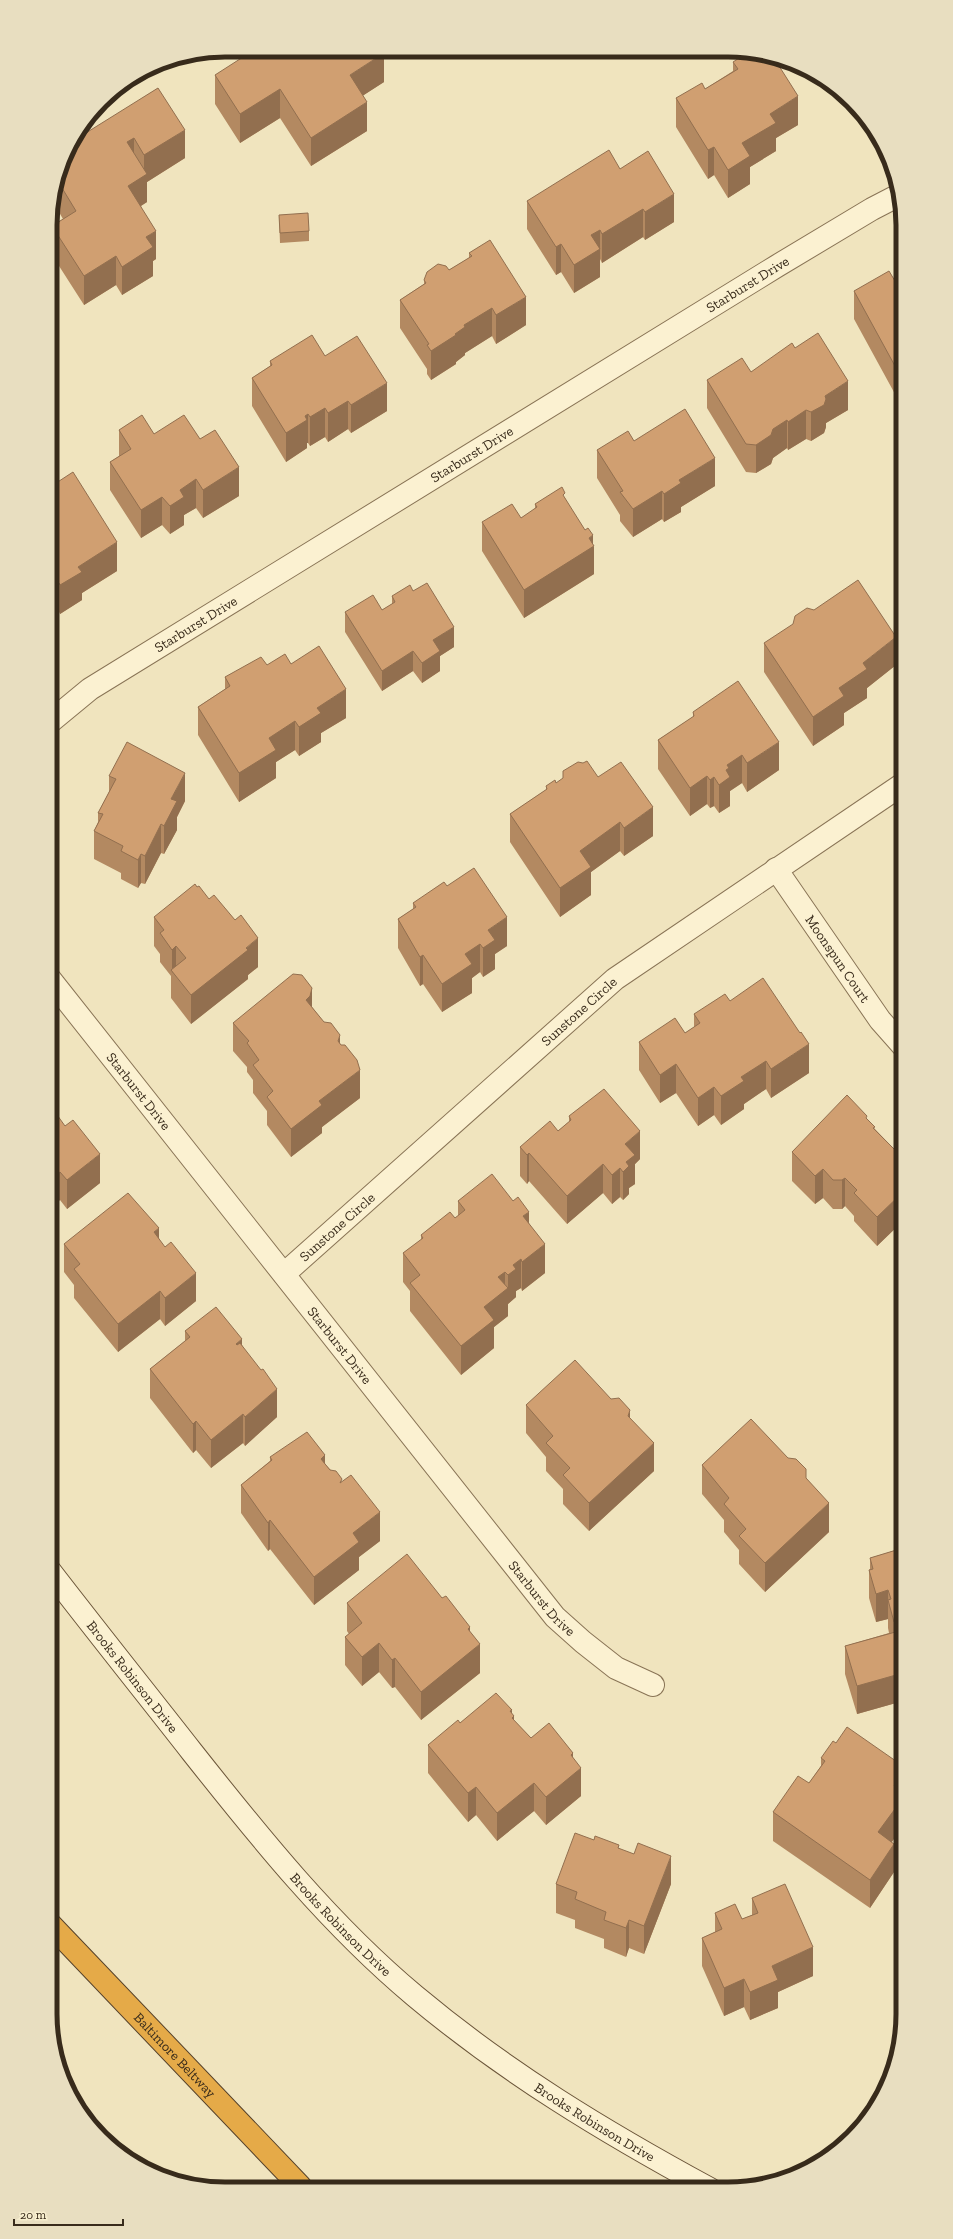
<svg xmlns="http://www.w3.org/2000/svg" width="953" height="2239" font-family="'Zilla Slab',serif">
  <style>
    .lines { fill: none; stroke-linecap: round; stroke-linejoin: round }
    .street-casing { stroke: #897456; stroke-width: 24 }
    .secondary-casing { stroke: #6b5539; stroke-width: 24 }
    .highway-casing { stroke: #56422b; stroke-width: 24 }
    .street { stroke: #fbf1d1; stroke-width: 22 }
    .secondary { stroke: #fbf1d1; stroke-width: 22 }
    .highway { stroke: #e5aa48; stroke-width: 22 }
    .wall { fill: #b38961 }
    .shaded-wall { fill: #926f4f }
    .building { fill: #d09f71; stroke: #926f4f }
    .labels { text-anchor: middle; stroke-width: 3.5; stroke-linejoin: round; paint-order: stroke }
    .street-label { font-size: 14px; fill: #382b1b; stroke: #f7eece }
    .rim { fill: none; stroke: #382b1b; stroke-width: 5 }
  </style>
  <rect width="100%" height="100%" fill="#f0e4be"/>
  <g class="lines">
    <defs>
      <g id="street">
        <path id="s1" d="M50 722 90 689 777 266 872 209 899 195"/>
        <path id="s2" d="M776 869 880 1020 903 1046"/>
        <path id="s3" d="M50 979 555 1617 583 1642 616 1668 653 1685"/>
        <path id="s4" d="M284 1274 615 979 903 784"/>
      </g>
      <g id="secondary">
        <path id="s5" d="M50 1571C97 1632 145 1692 192 1752 260 1838 330 1925 415 1996 507 2073 605 2132 710 2189"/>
      </g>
      <g id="highway">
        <path id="s6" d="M50 1924 300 2186"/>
      </g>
    </defs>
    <use href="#street" class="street-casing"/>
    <use href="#secondary" class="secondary-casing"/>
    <use href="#highway" class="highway-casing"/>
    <use href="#street" class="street"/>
    <use href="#secondary" class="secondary"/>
    <use href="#highway" class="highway"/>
  </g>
  <path class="wall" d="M733 62 798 125 776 138V151L750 167V184L728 198 714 175 708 179 676 127V98L705 89 733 71Z
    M215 75 384 82 362 96 367 131 311 166 280 118 240 143 215 104Z
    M158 88 185 158 147 182V202L141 206 156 259 153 261V276L122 295 116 285 84 305 52 255V226L63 219 53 202 68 147Z
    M853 103 867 121 865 122Z
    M620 169 674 222 645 240 643 237 602 263 600 259V277L574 293 561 272 556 275 527 229V201Z
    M279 215 309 231V241L280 243Z
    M469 253 526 325 496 344 492 336 465 353V355L456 362V364L431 380 427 374V369L400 328V300L424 284V280L449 270 469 258Z
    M903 277V404L901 405 854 319V291L895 281Z
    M795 348 848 410 826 423V427L824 433 811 441 806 439 788 450 787 448 773 458 771 464 756 473 746 472 707 408V380L751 372Z
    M325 356 387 411 351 433 348 429 328 442 325 437 310 446 308 443H307V448L286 462 252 406V378L270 366V361Z
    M119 430 200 439 239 496 203 518 196 508 184 515V525L170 534 162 525 141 538 110 490V462L119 456Z
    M634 441 715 486 681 507V512L664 522 662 519 633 537 620 521V515L597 478V450Z
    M50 487 117 571 82 593V600L60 614 59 612Z
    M565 498 594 574 524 618 482 551V522L521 518 535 509V504Z
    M903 588V629L897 621V593Z
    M413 591 454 647 440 656V671L422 683 413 671 382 691 345 632V612L382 610 392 604V596Z
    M764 643 896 665 867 688V698L844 713V725L813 746 764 672Z
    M291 664 346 718 321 733V742L299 756 295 750 276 762V778L239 802 198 735V707L225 689V677L267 665Z
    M693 712 779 770 747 792 742 783 730 791V806L719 813 714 806 710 808 707 804 690 816 658 769V740L693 717Z
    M109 776 185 801 177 817V830L164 854 161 853 145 884 141 883 138 888 121 879V873L94 859V831L98 822V813L109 792Z
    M598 777 653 836 624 856 620 851 591 872V895L560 917 510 842V814L546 790V786L556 783Z
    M447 886 507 946 495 954V969L483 977 480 972 472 978V993L442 1012 423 984 420 986 398 948V919L413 909V903Z
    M154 917 258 967 248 975V979L191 1024 171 998V976L160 962V954L154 946Z
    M730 1001 809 1073 771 1098 766 1089 744 1104V1109L721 1125 714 1115 698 1126 676 1093 660 1103 639 1070V1042L685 1033 694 1027V1014Z
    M312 1007 340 1044 360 1098 322 1127V1133L291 1157 267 1125V1111L253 1093V1080L247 1072V1067L233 1051V1023Z
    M50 1105 100 1183 67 1209 60 1200 50 1207Z
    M569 1116 640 1159 635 1164V1184L629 1188V1194L623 1200 620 1197 612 1204 603 1193 567 1224 529 1181 527 1184 520 1176V1147L558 1131 569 1122Z
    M867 1119 875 1129 896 1151 903 1145V1221L877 1246 854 1221V1216L845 1206 842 1209H833L823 1198 815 1204 792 1181V1152Z
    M458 1201 529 1223 545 1273 522 1291 521 1288 516 1291V1297L508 1304V1316L494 1327V1348L461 1375 410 1311V1291L403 1282V1253L421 1240V1235L455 1218 458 1216Z
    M159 1239 196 1301 165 1326 160 1319 118 1352 74 1298V1285L64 1272V1244Z
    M185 1331 242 1345 277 1417 245 1446 243 1443 211 1468 196 1450 193 1453 150 1398V1369L185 1341Z
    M611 1399 630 1418 654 1471 589 1531 563 1504V1489L546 1471V1457L526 1433V1405Z
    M270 1457 325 1464 342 1482 380 1541 359 1557V1570L314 1605 270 1549 268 1551 241 1513V1485L270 1461Z
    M702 1465 806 1479 829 1532 765 1592 739 1564V1550L724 1532V1520L702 1494Z
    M903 1548V1701L857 1714 845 1674V1646L889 1633 888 1628V1619L876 1622 869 1598V1570L870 1569V1558Z
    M347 1603 470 1632 480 1673 421 1720 395 1687 392 1688 379 1672 362 1686 345 1665V1637L349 1634 347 1631Z
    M512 1714 514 1721 531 1738 573 1758 581 1796 546 1825 534 1811 497 1841 476 1815 468 1822 428 1773V1745L460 1723Z
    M836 1743 903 1766V1826L892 1842 894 1872 870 1908 773 1841V1812L809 1783 821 1766V1758Z
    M594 1840 619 1848 671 1884 644 1954 629 1948 626 1957 604 1948V1939L575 1928V1920L556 1913V1884Z
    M752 1898 813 1976 778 1992V2008L750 2020 744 2007 724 2016 702 1966V1938L715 1932V1913L742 1919 752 1915Z"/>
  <path class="shaded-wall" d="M384 53V82L350 104V75Z
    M280 89V118L240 143V114Z
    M798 96V125L776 138V151L750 167V184L728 198V170L742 143 770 114Z
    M367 102V131L311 166V138Z
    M185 130V158L147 182V202L128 214V186L144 175V155Z
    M134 138V167L127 142Z
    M714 147V175L708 179V150Z
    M674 194V222L645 240V212Z
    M643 209V237L602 263V234Z
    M600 230V277L574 293V265L591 235Z
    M156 231V259L153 261V276L122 295V267L146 237Z
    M561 244V272L556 275V247Z
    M116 256V285L84 305V276Z
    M526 297V325L496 344V315Z
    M492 308V336L465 353V355L456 362V364L431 380V351L455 334 464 325Z
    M903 376V404L901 405V377Z
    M848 381V410L826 423V427L824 433 811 441V412L825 396Z
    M387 383V411L351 433V405Z
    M348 401V429L328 442V413Z
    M325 408V437L310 446V417Z
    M806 410V439L788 450V422Z
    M308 414V443H307V448L286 462V433L305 416Z
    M787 420V448L773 458 771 464 756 473V445L773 429Z
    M715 458V486L681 507V512L664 522V494L679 480Z
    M239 467V496L203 518V490Z
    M196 479V508L184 515V525L170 534V506L180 490Z
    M662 491V519L633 537V509Z
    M162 497V525L141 538V510Z
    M593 535V547L594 546V574L524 618V590Z
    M117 542V571L82 593V600L60 614V585L78 567Z
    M59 583V612L50 617V588Z
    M454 627V647L440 656V671L422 683V663L433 640Z
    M896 637V665L867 688V698L844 713V725L813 746V717L839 688 863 663Z
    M413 651V671L382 691V671Z
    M346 689V718L321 733V742L299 756V727L317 708Z
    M295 721V750L276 762V778L239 802V773L269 738Z
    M779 742V770L747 792V763Z
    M742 755V783L730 791V806L719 813V785L726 770 727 765Z
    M185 773V801L177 817V830L164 854V826L171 799Z
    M707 776V804L690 816V788Z
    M714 777V806L710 808V780Z
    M653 807V836L624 856V828Z
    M620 822V851L591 872V895L560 917V888L580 851Z
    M161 824V853L145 884V856Z
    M141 854V883L138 888V860Z
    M507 917V946L495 954V969L483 977V948L488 930Z
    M258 938V967L248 975V979L191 1024V995Z
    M480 944V972L472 978V993L442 1012V984L465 954Z
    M176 946V975L172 972V950Z
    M423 955V984L420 986V957Z
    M312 988V1017L306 1000Z
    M340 1035V1063L338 1041Z
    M809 1044V1073L771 1098V1069Z
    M766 1061V1089L744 1104V1109L721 1125V1096L741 1077Z
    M676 1064V1093L660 1103V1075Z
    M360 1070V1098L322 1127V1133L291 1157V1129L319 1101Z
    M714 1087V1115L698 1126V1098Z
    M640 1131V1159L635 1164V1184L629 1188V1194L623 1200V1172L625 1144Z
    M529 1153V1181L527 1184V1155Z
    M100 1154V1183L67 1209V1180Z
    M603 1164V1193L567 1224V1196Z
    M620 1168V1197L612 1204V1175Z
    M823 1169V1198L815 1204V1176Z
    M60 1172V1200L50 1207V1179Z
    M845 1178V1206L842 1209V1180Z
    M903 1192V1221L877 1246V1217Z
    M529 1212V1240L523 1216Z
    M159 1228V1257L154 1232Z
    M545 1244V1273L522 1291V1262Z
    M521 1259V1288L516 1291V1297L508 1304V1275L513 1265Z
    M505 1272V1290L508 1288V1316L494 1327V1348L461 1375V1346L484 1307 498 1277Z
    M196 1273V1301L165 1326V1298Z
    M160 1291V1319L118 1352V1324Z
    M242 1339V1368L236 1344Z
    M277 1389V1417L245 1446V1417Z
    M630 1410V1439L628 1416Z
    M243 1414V1443L211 1468V1440Z
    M196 1421V1450L193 1453V1424Z
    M654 1443V1471L589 1531V1503Z
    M325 1455V1484L321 1459Z
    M829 1503V1532L765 1592V1563Z
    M380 1512V1541L359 1557V1570L314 1605V1577L353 1533Z
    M270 1520V1549L268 1551V1523Z
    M888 1590V1619L876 1622V1594Z
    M896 1621V1650H894V1622Z
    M470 1627V1652L480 1644V1673L421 1720V1692L468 1629Z
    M379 1643V1672L362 1686V1657Z
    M395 1658V1687L392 1688V1660Z
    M903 1673V1701L857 1714V1686Z
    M512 1710V1717L514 1716V1745L510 1711Z
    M573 1753V1774L581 1768V1796L546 1825V1797L571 1755Z
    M903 1773V1826L878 1861V1832L894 1786Z
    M534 1783V1811L497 1841V1813Z
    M476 1787V1815L468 1822V1793Z
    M894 1844V1872L870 1908V1880Z
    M671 1856V1884L644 1954V1926Z
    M629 1920V1948L626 1957V1928Z
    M813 1947V1976L778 1992V2008L750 2020V1992L772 1966Z
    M744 1979V2007L724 2016V1988Z"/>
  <path class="building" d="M254 50 383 51 384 53 350 75 367 102 311 138 280 89 240 114 215 75Z
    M747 53H762L774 58 798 96 770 114 776 123 742 143 750 156 728 170 714 147 708 150 676 98 702 83 705 89 738 69 733 62Z
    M158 88 185 130 144 155 134 138 127 142 147 174 128 186 156 231 146 237 153 247 122 267 116 256 84 276 52 226 76 211 59 183 68 147 73 141Z
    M609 150 620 169 648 151 674 194 645 212 643 209 602 234 600 230 591 235 600 249 574 265 561 244 556 247 527 201Z
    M308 213 309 231 280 233 279 215Z
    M490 240 526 297 496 315 492 308 464 325 465 327 455 334 456 335 431 351 427 345 429 344 400 300 426 283 424 280 427 272 438 264 446 266 449 270 472 256 469 253Z
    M889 271 895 281 903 277V376L901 377 854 291Z
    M818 333 848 381 825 396 826 399 824 405 811 412 806 410 788 422 787 420 773 429 771 435 756 445 746 444 707 380 742 358 751 372 792 343 795 348Z
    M312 335 325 356 357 336 387 383 351 405 348 401 328 413 325 408 310 417 308 414 305 416 307 420 286 433 252 378 272 365 270 361Z
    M685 409 715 458 679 480 681 483 664 494 662 491 633 509 620 492 623 491 597 450 628 431 634 441Z
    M142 415 154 434 184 415 200 439 215 430 239 467 203 490 196 479 180 490 184 497 170 506 162 497 141 510 110 462 131 449 119 430Z
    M73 472 117 542 78 567 82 572 60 585 59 583 50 588V487Z
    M562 487 565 493 563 495 585 530 588 528 593 535 589 538 594 546 524 590 482 522 512 504 521 518 537 507 535 504Z
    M858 580 896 637 863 663 867 669 839 688 844 696 813 717 764 643 793 624 795 616 807 608 814 610Z
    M427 583 454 627 433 640 440 651 422 663 413 651 382 671 345 612 373 595 382 610 395 602 392 596 410 585 413 591Z
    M903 588V601L897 593Z
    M319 646 346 689 317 708 321 713 299 727 295 721 269 738 276 750 239 773 198 707 230 686 225 677 261 657 267 665 285 654 291 664Z
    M738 681 779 742 747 763 742 755 727 765 729 768 726 770 730 777 719 785 714 777 710 780 707 776 690 788 658 740 694 716 693 712Z
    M127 742 185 773 171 799 177 801 164 826 161 824 145 856 141 854 138 860 121 851 123 846 94 831 103 814 98 813 116 779 109 776Z
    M587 761 598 777 621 762 653 807 624 828 620 822 580 851 591 867 560 888 510 814 547 789 546 786 555 780 556 783 563 778V771L578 762 583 763Z
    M474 868 507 917 488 930 495 940 483 948 480 944 465 954 472 964 442 984 423 955 420 957 398 919 416 907 413 903 444 882 447 886Z
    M195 884 197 887 199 886 209 899 214 895 235 920 241 915 258 938 246 948 248 950 191 995 171 970 186 958 176 946 172 950 160 933 164 930 154 917Z
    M293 974 302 975 312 988 310 996 306 1000 324 1022 331 1023 340 1035 338 1041 341 1045H345L357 1060 360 1070 319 1101 322 1105 291 1129 267 1097 273 1091 253 1065 259 1060 247 1043 249 1041 233 1023Z
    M763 978 800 1033 801 1032 809 1044 771 1069 766 1061 741 1077 744 1081 721 1096 714 1087 698 1098 676 1064 660 1075 639 1042 675 1018 685 1033 700 1023 694 1014 725 994 730 1001Z
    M604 1089 640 1131 625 1144 635 1155 626 1162 629 1166 623 1172 620 1168 612 1175 603 1164 567 1196 529 1153 527 1155 520 1147 550 1121 558 1131 571 1120 569 1116Z
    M847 1095 867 1116 866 1118 875 1127 873 1128 896 1151 903 1145V1192L877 1217 854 1193 857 1190 845 1178 842 1180H833L823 1169 815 1176 792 1152Z
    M50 1105 65 1126 73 1120 100 1154 67 1180 60 1172 50 1179Z
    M492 1174 513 1201 518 1197 529 1212 523 1216 545 1244 522 1262 521 1259 513 1265 516 1269 508 1275 505 1272 498 1277 508 1288 484 1307 494 1320 461 1346 410 1283 420 1275 403 1253 423 1238 421 1235 450 1212 455 1218 465 1210 458 1201Z
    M128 1193 159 1228 154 1232 165 1247 171 1242 196 1273 165 1298 160 1291 118 1324 74 1269 80 1264 64 1244Z
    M216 1307 242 1339 236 1344 237 1345 240 1343 261 1370 263 1369 277 1389 245 1417 243 1414 211 1440 196 1421 193 1424 150 1369 190 1337 185 1331Z
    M575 1360 611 1399 619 1398 630 1410 628 1416 654 1443 589 1503 563 1475 570 1468 546 1443 553 1436 526 1405Z
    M751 1419 788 1458 796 1459 806 1469V1478L829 1503 765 1563 739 1536 746 1529 724 1504 729 1498 702 1465Z
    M307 1432 325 1455 321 1459 330 1470 336 1471 342 1479 340 1483 351 1475 380 1512 353 1533 359 1542 314 1577 270 1520 268 1523 241 1485 272 1460 270 1457Z
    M903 1548V1673L857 1686 845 1646 899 1631 896 1621 894 1622 888 1600 891 1599 888 1590 876 1594 869 1570 873 1569 870 1558Z
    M407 1554 442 1598 446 1596 470 1627 468 1629 480 1644 421 1692 395 1658 392 1660 379 1643 362 1657 345 1637 362 1623 347 1603Z
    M496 1693 512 1710 510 1711 514 1716 512 1718 531 1738 549 1723 573 1753 571 1755 581 1768 546 1797 534 1783 497 1813 476 1787 468 1793 428 1745 458 1720 460 1723Z
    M847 1727 903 1766V1773L894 1786 903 1792V1798L878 1832 894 1844 870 1880 773 1812 798 1776 809 1783 825 1761 821 1758 833 1741 836 1743Z
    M575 1833 594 1840 595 1836 619 1845 618 1848 634 1854 638 1843 671 1856 644 1926 629 1920 626 1928 604 1920 606 1912 575 1899 577 1892 556 1884Z
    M785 1884 813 1947 772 1966 778 1980 750 1992 744 1979 724 1988 702 1938 722 1929 715 1913 735 1904 742 1919 758 1913 752 1898Z"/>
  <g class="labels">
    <g class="street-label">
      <text dy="5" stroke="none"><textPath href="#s1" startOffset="824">Starburst Drive</textPath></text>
      <text dy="5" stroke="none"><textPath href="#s1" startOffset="500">Starburst Drive</textPath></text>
      <text dy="5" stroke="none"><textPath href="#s1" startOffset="176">Starburst Drive</textPath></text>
      <text dy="5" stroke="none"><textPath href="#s2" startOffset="109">Moonspun Court</textPath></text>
      <text dy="5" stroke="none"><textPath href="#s4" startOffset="395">Sunstone Circle</textPath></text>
      <text dy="5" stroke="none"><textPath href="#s3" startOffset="143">Starburst Drive</textPath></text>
      <text dy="5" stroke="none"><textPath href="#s4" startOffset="71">Sunstone Circle</textPath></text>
      <text dy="5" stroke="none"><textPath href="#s3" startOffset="467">Starburst Drive</textPath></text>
      <text dy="5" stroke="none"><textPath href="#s3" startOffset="791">Starburst Drive</textPath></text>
      <text dy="5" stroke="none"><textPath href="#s5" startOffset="134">Brooks Robinson Drive</textPath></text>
      <text dy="5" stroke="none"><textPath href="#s5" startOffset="458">Brooks Robinson Drive</textPath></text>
      <text dy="5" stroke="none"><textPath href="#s6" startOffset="181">Baltimore Beltway</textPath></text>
      <text dy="5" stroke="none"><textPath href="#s5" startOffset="781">Brooks Robinson Drive</textPath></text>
    </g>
  </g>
  <path d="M0 0H953V2239H0ZM225 57H728A168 168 0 0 1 896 225V2014A168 168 0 0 1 728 2182H225A168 168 0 0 1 57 2014V225A168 168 0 0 1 225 57Z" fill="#e8dec0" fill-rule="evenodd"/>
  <path class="rim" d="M225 57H728A168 168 0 0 1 896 225V2014A168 168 0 0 1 728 2182H225A168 168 0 0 1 57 2014V225A168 168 0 0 1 225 57Z"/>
  <path d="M14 2219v6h109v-6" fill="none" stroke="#382b1b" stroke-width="2"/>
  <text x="20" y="2219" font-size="12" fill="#382b1b" stroke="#f7eece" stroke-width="3" paint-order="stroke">20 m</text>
</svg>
